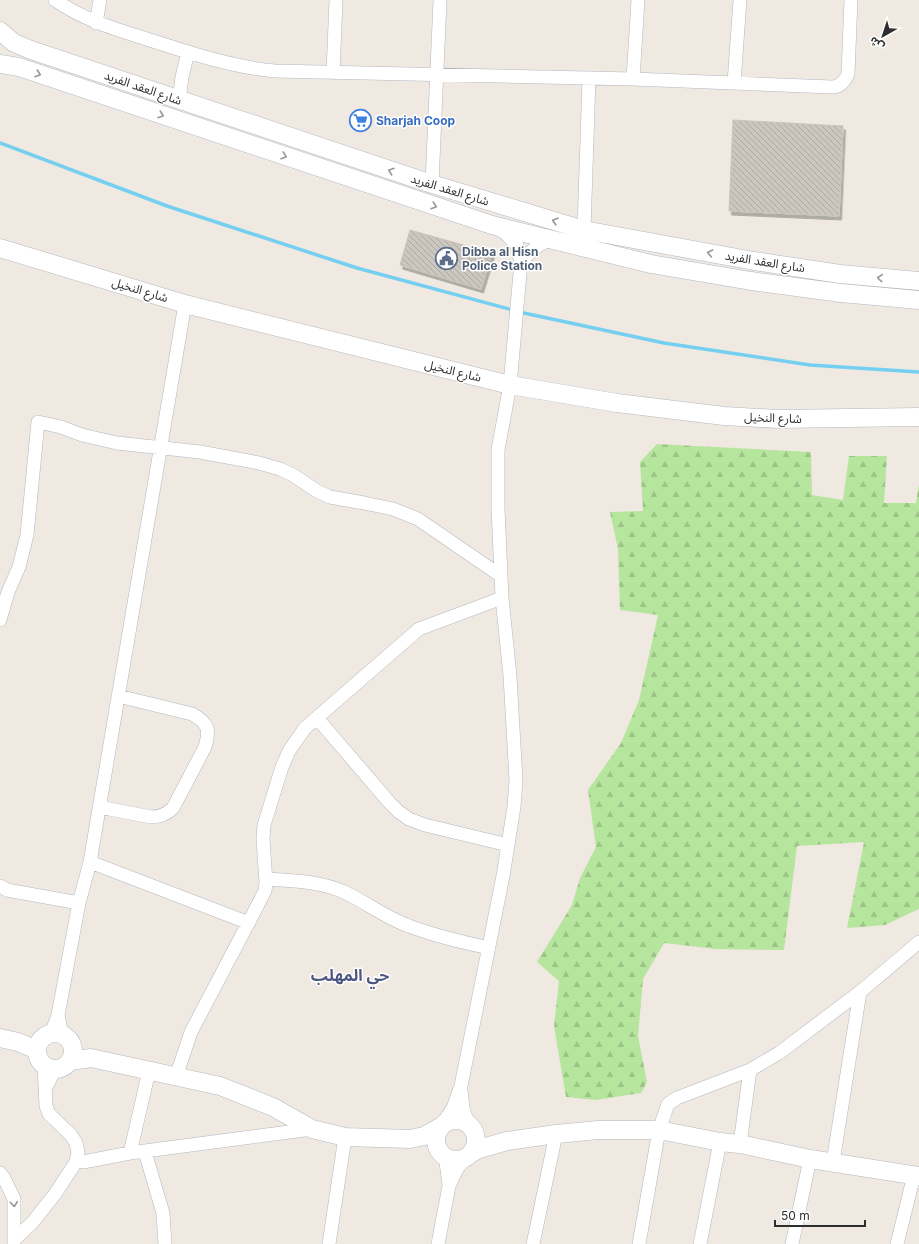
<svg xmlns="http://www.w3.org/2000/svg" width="919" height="1244" font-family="Inter,'Noto Sans Arabic',sans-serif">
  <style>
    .forest { fill: url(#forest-firs) }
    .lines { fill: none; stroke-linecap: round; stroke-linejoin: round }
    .stream { stroke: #75cff0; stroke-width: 3.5 }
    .building { fill: url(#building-back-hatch); stroke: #cbc5ba; filter: url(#shadow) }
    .street-casing { stroke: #b4b7c1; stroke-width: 14 }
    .secondary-casing { stroke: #b4b7c1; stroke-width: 19 }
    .street { stroke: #fff; stroke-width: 13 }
    .secondary { stroke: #fff; stroke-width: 18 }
    .oneway { stroke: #969696 }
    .labels { text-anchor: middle; stroke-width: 3; stroke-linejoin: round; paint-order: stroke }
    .street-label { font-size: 12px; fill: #2e2e2e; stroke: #fff }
    .shop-label { font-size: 12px; font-weight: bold; fill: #366cbe; stroke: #fff; text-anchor: start }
    .service-label { font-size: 12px; font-weight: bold; fill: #4e5e75; stroke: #fff; text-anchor: start }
    .district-label { font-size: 16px; font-weight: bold; fill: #4d5680; stroke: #fff }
  </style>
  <defs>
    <pattern id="forest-firs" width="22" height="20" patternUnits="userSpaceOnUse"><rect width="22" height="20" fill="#b6e59e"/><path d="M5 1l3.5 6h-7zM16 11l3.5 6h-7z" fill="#9dc588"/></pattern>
    <pattern id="building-back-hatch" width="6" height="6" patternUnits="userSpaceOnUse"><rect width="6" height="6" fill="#cbc7bf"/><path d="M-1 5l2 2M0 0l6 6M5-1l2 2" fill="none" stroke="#afaba4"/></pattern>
    <filter id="shadow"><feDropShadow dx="2.5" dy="4" stdDeviation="0" flood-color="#0004"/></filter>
  </defs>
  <rect width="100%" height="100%" fill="#efe9e1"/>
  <path class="forest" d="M657 444 811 452 812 495 843 500 849 456H887L884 503H916L919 484V909L885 925 847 928 864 842 797 846 784 950 715 949 664 943 643 979 638 1036 647 1082 641 1093 596 1100 566 1097 554 1026 559 981 537 962 572 905 580 878 596 847 588 790 621 743 639 700 658 615 620 610 618 549 610 512 643 511 640 462Z"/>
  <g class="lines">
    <path class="stream" d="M0 143 167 206 357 268 513 310
      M519 312 664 343 810 365 919 372"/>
  </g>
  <path class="building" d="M733 120 843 126 839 216 729 211Z
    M410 230 492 253 481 289 400 265Z"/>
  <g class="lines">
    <defs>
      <path id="street" d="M55 0C85 21 119 30 153 41 193 54 233 67 275 71L633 79 832 87C840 87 845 81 848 74L851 0
        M96 23 100 0
        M333 73 336 0
        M633 79 638 0
        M734 83 740 0
        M179 101 182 77 188 52
        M432 184 440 0
        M584 230 589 78
        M521 262C530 253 540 240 553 241
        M0 620 8 592 19 567 27 535 38 422 61 427 82 435 117 443 200 452 259 463 280 469 293 475 317 491 330 497 364 503 393 509 418 519 501 576
        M317 718 389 802 399 812 409 819 425 825 508 845
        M99 807 151 817C160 817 167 814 173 808L205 747C210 730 209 723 192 714L118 696
        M90 862 249 923
        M266 879C292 881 320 881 344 892 366 902 386 918 409 926 435 936 462 942 489 948
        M0 886 7 890 79 903
        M58 1015 62 1035
        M51 1034 58 1015 79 903 90 862 185 304
        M176 1077 191 1032 265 891 266 883 263 839 264 825 282 767 289 751 305 728 419 629 502 598
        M46 1087 55 1069
        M461 1090 463 1108 468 1124
        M443 1123 453 1108 461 1086 503 876 514 807 516 780 510 676 502 598 498 508V450L510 385 521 262 517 245 505 233 497 228
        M740 1144 750 1070
        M145 1152 163 1213 165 1244
        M130 1153 149 1071
        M443 1155 446 1162 449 1184
        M83 1162 130 1153 312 1129
        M833 1162 860 992
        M0 1173 4 1178 14 1199V1244
        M15 1239 32 1223 55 1194 76 1162 78 1152 76 1143 71 1135 49 1114 46 1106 44 1065
        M329 1244 345 1137
        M438 1244 449 1186 457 1169 467 1156
        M533 1244 556 1134
        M639 1244 659 1130 668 1104 677 1098 750 1070 779 1053 860 992 919 942
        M700 1244 720 1142
        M792 1244 810 1159
        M897 1244 914 1175"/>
      <path id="secondary" d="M0 31 14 43 31 50 432 184 584 230 754 261 840 274 919 281
        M0 64 19 67 492 225 651 264 751 281 841 293 919 300
        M0 248 185 304 510 385 617 403 724 416 778 419 919 417
        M37 1051a18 18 0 1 1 36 0a18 18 0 1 1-36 0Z
        M0 1038 18 1042 37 1050
        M70 1061 91 1058 220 1086 273 1107 312 1129 345 1137 410 1139 424 1136 440 1127
        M436 1140a20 20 0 1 1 40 0a20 20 0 1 1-40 0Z
        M470 1154 479 1149 507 1141 556 1134 598 1130H659L720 1142 740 1144 810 1159 919 1176"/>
    </defs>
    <use href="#street" class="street-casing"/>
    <use href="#secondary" class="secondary-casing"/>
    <use href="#street" class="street"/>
    <use href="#secondary" class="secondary"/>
  </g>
  <defs><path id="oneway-chevron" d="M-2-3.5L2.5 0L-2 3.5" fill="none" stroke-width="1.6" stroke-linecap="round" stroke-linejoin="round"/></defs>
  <g class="oneway">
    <use href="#oneway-chevron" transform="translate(38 74) rotate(19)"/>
    <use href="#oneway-chevron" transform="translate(161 115) rotate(19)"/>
    <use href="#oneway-chevron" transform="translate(284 156) rotate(19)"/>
    <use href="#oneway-chevron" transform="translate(391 171) rotate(-161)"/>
    <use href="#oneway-chevron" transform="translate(434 206) rotate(18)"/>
    <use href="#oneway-chevron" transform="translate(555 221) rotate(-163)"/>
    <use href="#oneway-chevron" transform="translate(710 253) rotate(-169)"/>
    <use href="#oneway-chevron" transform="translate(880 278) rotate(-175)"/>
    <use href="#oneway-chevron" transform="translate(14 1204) rotate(85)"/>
  </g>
  <defs>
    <symbol id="supermarket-ring" viewBox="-11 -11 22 22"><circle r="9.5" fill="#fff" stroke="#3f7fe0" stroke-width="1.5"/><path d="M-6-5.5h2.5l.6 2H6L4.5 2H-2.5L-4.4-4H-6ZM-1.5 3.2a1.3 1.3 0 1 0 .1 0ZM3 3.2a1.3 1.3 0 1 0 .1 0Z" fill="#3f7fe0"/></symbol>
    <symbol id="civic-ring" viewBox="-11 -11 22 22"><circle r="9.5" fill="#fff" stroke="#5c6f8a" stroke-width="1.5"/><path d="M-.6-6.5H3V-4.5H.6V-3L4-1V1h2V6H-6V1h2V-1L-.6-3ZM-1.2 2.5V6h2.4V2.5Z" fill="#5c6f8a"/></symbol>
  </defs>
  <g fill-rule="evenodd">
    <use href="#supermarket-ring" x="348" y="108" width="25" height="25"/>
    <use href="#civic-ring" x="434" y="246" width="25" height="25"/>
  </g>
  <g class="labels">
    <g class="street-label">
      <text transform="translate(143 88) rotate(19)" y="4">شارع العقد الفريد</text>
      <text transform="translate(450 190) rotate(17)" y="4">شارع العقد الفريد</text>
      <text transform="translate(765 262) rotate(9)" y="4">شارع العقد الفريد</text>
      <text transform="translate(140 290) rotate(17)" y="4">شارع النخيل</text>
      <text transform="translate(453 371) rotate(14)" y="4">شارع النخيل</text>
      <text transform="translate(773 418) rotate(2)" y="4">شارع النخيل</text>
    </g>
    <g class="shop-label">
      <text x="376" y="125">Sharjah Coop</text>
    </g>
    <g class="service-label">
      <text x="462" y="256">Dibba al Hisn<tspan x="462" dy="14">Police Station</tspan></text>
    </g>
    <g class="district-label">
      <text x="350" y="981">حي المهلب</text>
    </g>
  </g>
  <g transform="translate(883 36) rotate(219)" stroke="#ffffff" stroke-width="3" paint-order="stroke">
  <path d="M0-3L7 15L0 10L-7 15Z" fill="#2e2e2e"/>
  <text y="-6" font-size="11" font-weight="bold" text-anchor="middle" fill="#2e2e2e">ش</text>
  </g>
  <path d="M775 1220v6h90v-6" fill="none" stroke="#2e2e2e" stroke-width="2"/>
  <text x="781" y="1220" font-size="12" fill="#2e2e2e" stroke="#ffffff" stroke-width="3" paint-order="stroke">50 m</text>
</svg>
